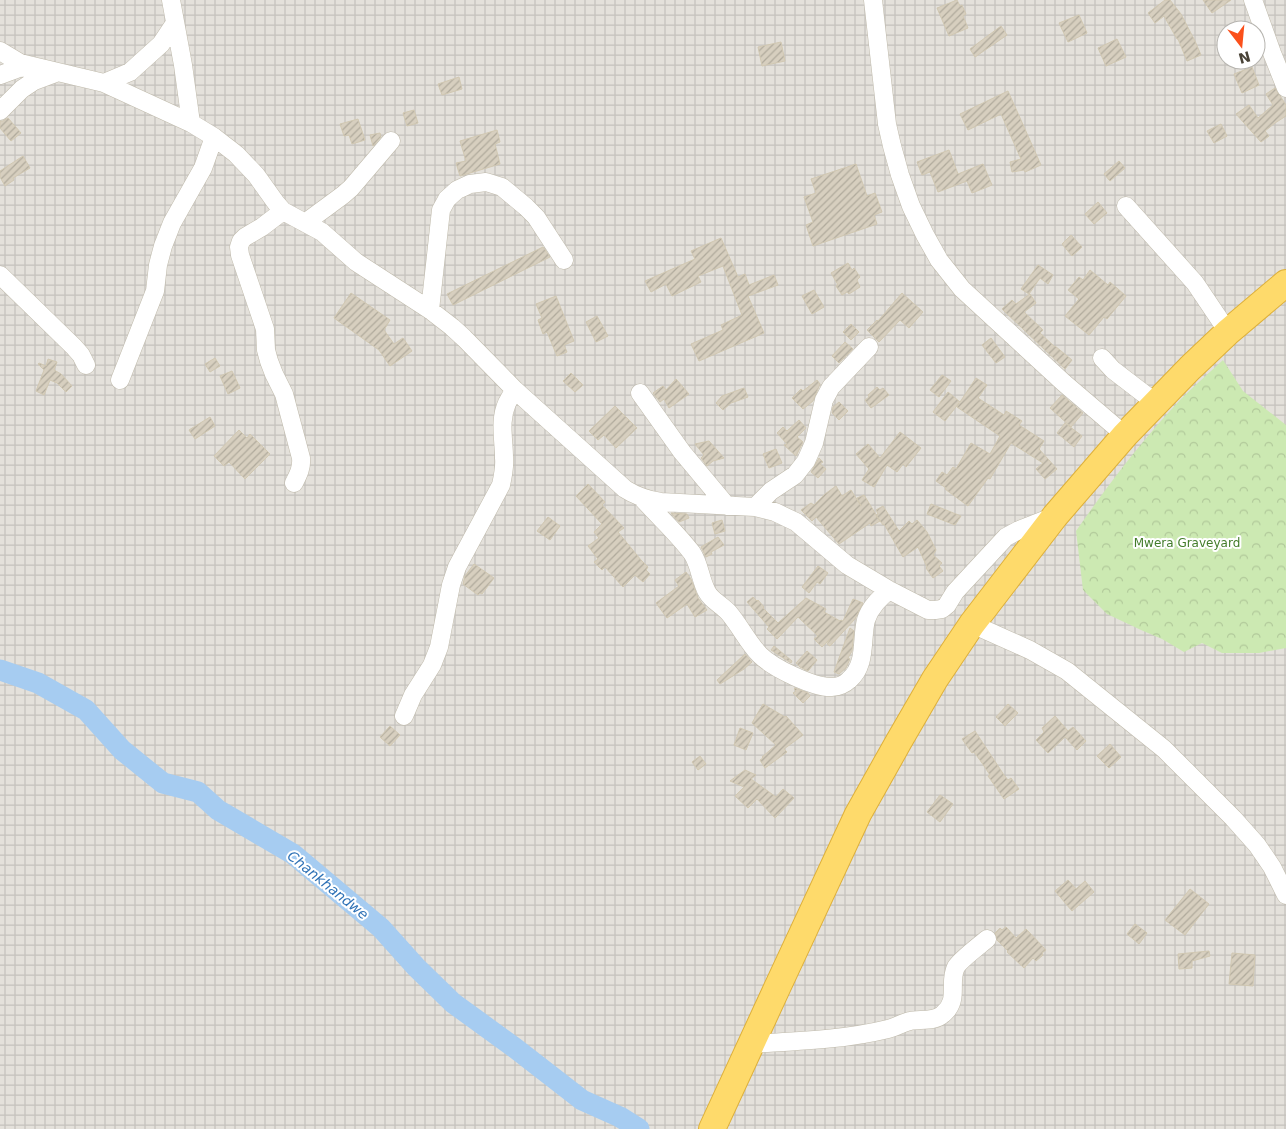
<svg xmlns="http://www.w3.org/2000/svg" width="1286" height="1129" font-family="'DejaVu Sans',sans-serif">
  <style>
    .industrial { fill: url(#industrial-grid); fill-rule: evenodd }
    .forest { fill: url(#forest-crowns) }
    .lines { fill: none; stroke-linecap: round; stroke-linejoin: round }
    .river { stroke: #a6ccf1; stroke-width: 21 }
    .building { fill: url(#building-hatch); stroke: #d1c8b2 }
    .minor-casing { stroke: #c0bbac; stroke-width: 19 }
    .highway-casing { stroke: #deb03a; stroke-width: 28 }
    .minor { stroke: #fff; stroke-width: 18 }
    .highway { stroke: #feda6b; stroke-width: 26 }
    .labels { text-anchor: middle; stroke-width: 4; stroke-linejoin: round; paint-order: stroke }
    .park-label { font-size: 12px; fill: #427c2a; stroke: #fff }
    .water-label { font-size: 14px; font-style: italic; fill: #2f72b6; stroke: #fff }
  </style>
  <defs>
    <pattern id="industrial-grid" width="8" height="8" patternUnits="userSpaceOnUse" patternTransform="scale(1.25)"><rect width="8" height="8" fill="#e4e1db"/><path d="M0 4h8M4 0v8" fill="none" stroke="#c5c2bd"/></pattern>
    <pattern id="forest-crowns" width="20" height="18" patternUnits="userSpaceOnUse" patternTransform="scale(1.25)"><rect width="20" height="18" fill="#cce9b2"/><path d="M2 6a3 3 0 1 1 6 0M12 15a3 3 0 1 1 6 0" fill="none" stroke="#b1c99a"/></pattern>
    <pattern id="building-hatch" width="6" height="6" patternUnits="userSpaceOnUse" patternTransform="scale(1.25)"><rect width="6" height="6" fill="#d7cfbf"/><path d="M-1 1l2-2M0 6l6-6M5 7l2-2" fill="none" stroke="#b0aa9c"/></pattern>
  </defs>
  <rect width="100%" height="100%" fill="#f5f2ea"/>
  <path class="industrial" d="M0 0H1286V1129H0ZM1226 30H1256V60H1226Z"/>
  <path class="forest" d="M1223 360 1243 391 1286 425V648L1259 653H1222L1202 643 1184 652 1162 639 1141 630 1107 614 1083 590 1076 531C1108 485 1142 440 1181 399 1194 386 1209 373 1223 360Z"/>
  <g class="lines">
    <path class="river" d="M0 670 38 683 86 710 122 750 163 783 198 792 218 810 293 854 381 928 416 967 453 1003 515 1048 582 1100 620 1117 639 1129"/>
  </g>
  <path class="building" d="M957 0 960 6 962 5 966 14 963 16 968 28 949 36 937 8Z
    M1165 0H1170L1181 14 1195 41 1201 55 1187 61 1178 39H1177L1164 16 1155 23 1148 13Z
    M1203 0H1231L1212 13Z
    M1079 15 1087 33 1068 42 1059 23Z
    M1001 26 1007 35 975 57 970 49Z
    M1117 39 1126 57 1106 66 1098 48Z
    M781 42 785 61 762 66 758 47Z
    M1252 67 1259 85 1242 93 1234 74Z
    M459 77 462 89 442 95 438 84Z
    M1275 88 1286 105V116L1275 123 1265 131 1269 136 1261 142 1236 114 1249 105 1258 118 1273 105 1266 94Z
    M1008 91 1041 165 1025 172 1024 170 1012 172 1010 162 1021 159 1001 114 968 130 960 114Z
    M414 110 418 123 407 126 403 113Z
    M8 118 21 133 11 141 0 128V121H3Z
    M358 119 365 140 352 144 349 135 344 136 340 124Z
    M1221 124 1227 136 1214 143 1207 131Z
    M497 130 500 142 495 144 500 164 460 176 456 163 466 161 460 141Z
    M380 133 381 137 373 146 370 135Z
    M949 150 958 174 983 164 992 185 972 193 967 181 938 192 930 172 922 175 917 162Z
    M23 156 30 168 13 178 14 180 5 186 0 177V171Z
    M1119 161 1125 168 1110 181 1104 174Z
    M856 164 867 196 875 193 882 212 874 215 877 224 813 246 806 225 813 222 804 197 816 193 811 179Z
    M1098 202 1107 213 1094 224 1085 214Z
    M1071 235 1082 247 1072 256 1062 244Z
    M721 238 738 277 745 274 749 285 774 275 778 285 748 296 764 333 699 361 691 344 723 330 721 325 742 315 723 266 698 276 701 282 672 296 666 284 651 292 645 281 695 259 691 251Z
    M543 247 550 257 453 305 447 294Z
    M848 263 852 270 854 268 860 277 857 280 860 287 849 294 847 292 842 295 836 286 838 285 831 273Z
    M1038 265 1053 275 1048 284 1040 278 1029 294 1021 289Z
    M1090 270 1108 285 1110 282 1126 296 1107 319 1104 317 1089 335 1065 316 1079 299 1068 290 1079 277 1083 280Z
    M814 290 824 307 812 314 802 296Z
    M351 293 390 320 384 330 394 344 403 338 412 351 390 366 379 350 334 318Z
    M902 293 923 312 909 328 900 320 879 342 867 330 877 320 878 321Z
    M1030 294 1036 303 1024 312 1043 330 1040 333 1055 347V346L1072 360 1065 369 1002 309 1012 300 1016 304Z
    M556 296 574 341 564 345 567 352 557 356 547 332 543 334 538 320 542 318 536 304Z
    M597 316 608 336 596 342 586 322Z
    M851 324 859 332 851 340 843 332Z
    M991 338 1005 357 996 363 982 345Z
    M845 342 853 349 839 363 832 356Z
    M215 358 220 366 210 372 205 364Z
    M48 359 57 362 54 370 61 374 72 386 66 392 57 383 50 380 44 395 36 391 44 370 38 364 39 363 46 366Z
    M232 371 240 388 228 394 220 376Z
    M571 373 583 385 575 392 563 381Z
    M942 375 951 381 939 397 930 390Z
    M976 378 987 385 978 398 1004 415 1006 411 1022 421 1019 425 1044 441 1039 449 1057 469 1045 479 1036 469 1043 463 1011 443 990 479 988 478 968 506 945 489 946 488 936 481 942 472 947 475 953 467 956 469 971 443 990 454 1000 436 957 407 959 403 945 421 933 412 948 392 960 402Z
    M676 379 689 394 669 408 664 399 660 402 653 393 663 386 666 390Z
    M817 380 820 384 813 401 803 409 792 398 801 389 803 391Z
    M877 387 880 390 883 388 889 395 871 408 865 400 869 397 868 395Z
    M744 388 748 397 731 403 723 410 716 403 722 396Z
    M1062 395 1083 413 1071 427 1050 408Z
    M839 402 848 411 839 420 832 413 833 407Z
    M615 406 637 428 616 448 604 435 598 440 589 431Z
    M210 417 215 426 195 439 189 430Z
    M799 420 806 428 797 437 803 442 796 456 784 445 787 444 777 433 783 427 787 431Z
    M1065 423 1082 436 1074 447 1057 433Z
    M239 430 247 438 250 434 270 454 245 479 229 462 224 466 214 456Z
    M900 432 921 448 906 467 903 464 897 472 887 465 874 487 862 480 869 469 856 454 868 444 880 458Z
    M709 441 724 458 713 461 707 466 701 458 704 455 695 444Z
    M776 449 782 463 769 468 763 454Z
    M819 458 823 462 820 464 826 469 818 478 811 472Z
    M588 484 605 502 602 505 624 528 618 532 641 560 648 567 646 570 650 574 643 582 635 575 623 587 605 567 602 570 594 562 598 559 588 546 599 538 594 532 602 524 576 496Z
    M836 486 842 496 851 490 861 506 857 498 864 495 880 521 871 526 870 523 839 544 816 517 812 521 801 510 811 503 814 505 825 494Z
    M931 504 961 516 955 525 927 514Z
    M883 506 899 531 909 521 912 524 917 520 927 532 936 550 933 555 942 563 939 566 943 571 933 578 926 568 927 567 918 547 903 557 884 524 883 525 876 515 878 514 876 510Z
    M671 513 687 514 689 518 679 522Z
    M548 517 560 526 550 540 537 531Z
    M722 520 725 531 715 534 712 523Z
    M718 537 724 545 711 552 712 554 706 557 701 547Z
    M474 564 494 578 482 594 480 593 478 595 463 584 465 576Z
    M818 566 828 573 820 584 817 582 809 593 802 587Z
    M686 572 691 579 698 598 707 610 695 617 687 604 667 618 656 603 679 586 675 580Z
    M753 597 757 601 758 600 764 607 763 608 778 623 806 598 826 609 824 612 840 621 841 620 843 621 853 599 863 603 855 619 830 646 827 644 830 639 822 647 814 639 818 636 798 617 777 639 767 629 769 627 747 602Z
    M850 628 854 631 852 651 848 658 850 659 846 668 839 674 834 672Z
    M774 646 792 661 791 663 771 650Z
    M807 651 817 660 808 671 800 667 796 663Z
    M745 654 752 662 744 669 720 684 717 680Z
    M795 688 808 693 810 696 803 703 793 693 796 691 794 689Z
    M763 704 785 717 786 716 803 735 784 749 787 752 765 768 760 760 763 758 762 757 776 745 752 723Z
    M1008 704 1018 713 1005 726 996 717Z
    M1055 716 1068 731 1073 727 1086 741 1077 750 1065 737 1048 753 1036 740 1044 732 1042 728Z
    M390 726 400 735 390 746 380 737Z
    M740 728 753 733 746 750 734 745Z
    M975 731 1004 775 1008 780 1011 778 1019 789 1004 799 988 776 990 775 982 763 974 752 972 753 962 739Z
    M1110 744 1121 757 1109 768 1097 756Z
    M700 756 706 764 698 770 692 762Z
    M745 770 756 775 751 779 776 797 783 789 794 798 775 818 757 799 748 808 735 796 744 787 730 781Z
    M940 795 953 804 940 822 927 812Z
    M1068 880 1076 889 1085 881 1094 892 1072 911 1055 891Z
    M1190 889 1209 904 1185 935 1165 920Z
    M1135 924 1147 933 1139 944 1127 934Z
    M1006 927 1016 938 1026 929 1046 950 1042 953 1043 955 1036 961 1033 958 1024 968 1007 952 1008 951 997 940 995 933 1000 928 1002 930Z
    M1209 951 1210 956 1192 961V968L1179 969 1178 954Z
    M1232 953 1255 955 1253 986 1229 984Z"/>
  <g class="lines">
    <defs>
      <path id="minor" d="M171 0 183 65 191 123
        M873 0 887 124 892 146 900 175 911 206 925 235 939 260 962 289 1064 383 1125 435
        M1253 0 1272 53 1286 88
        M0 51 20 63 104 83 191 123 214 137 236 154 256 175 276 203 283 211 322 232 356 262 430 310 452 327 464 338 515 390 625 489C636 496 648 500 661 502L755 507 775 512 796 522 847 565 889 590 928 610H935L942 609 947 605 955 592 1006 537 1019 530 1052 517
        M0 75 19 68 33 67
        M104 83 130 72 161 44 175 23
        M0 111 22 89 34 81 58 72
        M1126 206 1195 283 1228 332
        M283 211 262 227 245 237 241 241 239 247 240 255 265 329 266 350 269 361 274 374 284 394 301 458C302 468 298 475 294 483
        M305 223 343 195 351 188 391 141
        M0 275 74 347 81 355 86 365
        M430 310 441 210 447 199 457 190 470 184 486 182 502 187 526 207 536 217 564 260
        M1102 358 1113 370 1156 403
        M120 380 155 291 158 265 163 246 172 223 203 168 214 137
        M640 393 682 452 727 506
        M641 497C658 516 677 533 692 553 700 565 700 579 707 592 712 601 722 605 729 613 740 626 748 643 760 655 773 668 814 688 832 687 838 687 845 684 849 680 867 665 861 639 866 620 870 607 880 598 889 590
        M755 507 771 491 795 475 806 461 814 443 824 400 831 387 869 347
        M972 624 1030 650 1067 671 1164 749 1233 818 1257 845 1272 867 1286 895
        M404 716 413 695 432 665 439 647 451 585 457 567 501 485C503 476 505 467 504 458 504 439 499 421 507 403 509 399 512 394 515 390
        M751 1044C797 1041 843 1040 888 1029 896 1027 902 1023 910 1021 920 1019 935 1022 943 1014 960 1000 948 983 956 967 960 960 980 945 987 939"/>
      <path id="highway" d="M712 1129 777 988 858 814 899 741 935 679 972 624 1055 516 1125 435 1190 368 1228 332 1286 283"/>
    </defs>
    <use href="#minor" class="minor-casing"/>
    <use href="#highway" class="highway-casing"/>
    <use href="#minor" class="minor"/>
    <use href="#highway" class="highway"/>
  </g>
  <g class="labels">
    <g class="park-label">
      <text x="1187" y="547">Mwera Graveyard</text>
    </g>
    <g class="water-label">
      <text transform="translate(328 885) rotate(39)" y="5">Chankhandwe</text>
    </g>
  </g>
  <g transform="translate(1241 45) rotate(164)"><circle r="24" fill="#ffffff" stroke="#b6b4af"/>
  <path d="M0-4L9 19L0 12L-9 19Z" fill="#fb501b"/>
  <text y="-8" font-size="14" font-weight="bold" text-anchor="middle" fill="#494337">N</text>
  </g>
</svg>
